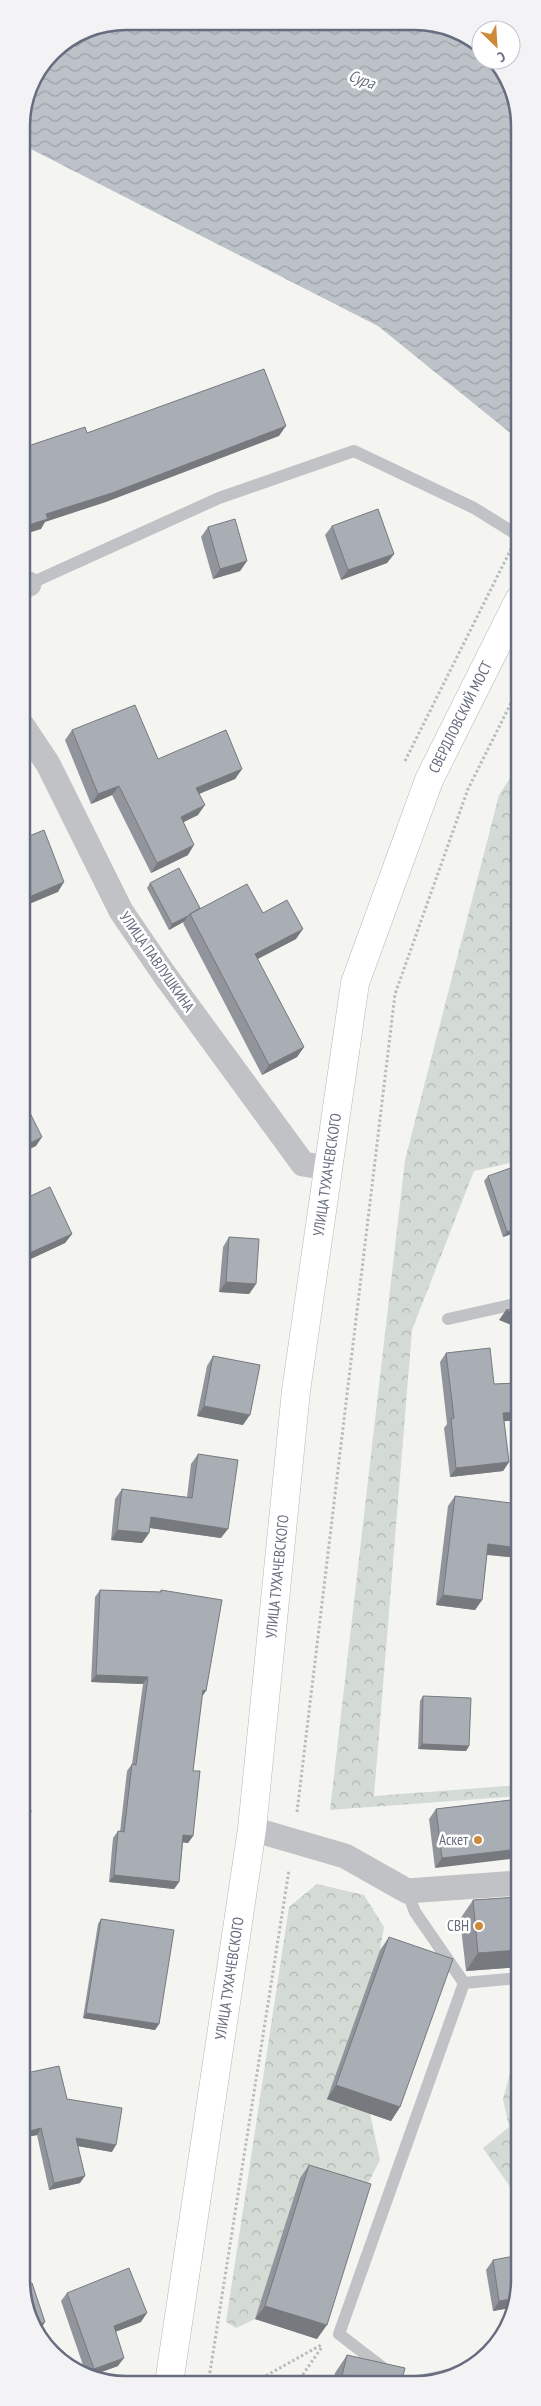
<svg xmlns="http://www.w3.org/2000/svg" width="541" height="2406" font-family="'PT Sans Narrow',sans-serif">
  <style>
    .forest { fill: url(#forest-crowns) }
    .water { fill: url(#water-waves) }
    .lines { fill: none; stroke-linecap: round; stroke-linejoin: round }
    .secondary-casing { stroke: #b5b7bd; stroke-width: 29 }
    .path { stroke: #babbbe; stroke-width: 3; stroke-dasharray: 2.5 2.5; stroke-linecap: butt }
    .lane { stroke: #c1c2c6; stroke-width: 12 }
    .street { stroke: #c1c2c6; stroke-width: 25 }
    .secondary { stroke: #fff; stroke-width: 28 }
    .path-bridge { stroke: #babbbe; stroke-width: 3; stroke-dasharray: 2.5 2.5; stroke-linecap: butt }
    .wall { fill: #91959b }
    .shaded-wall { fill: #76797e }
    .building { fill: #a9adb4; stroke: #76797e }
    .poi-dot { fill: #cd8a39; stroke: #fff; stroke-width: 2 }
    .labels { text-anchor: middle; stroke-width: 5; stroke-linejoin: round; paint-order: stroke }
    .street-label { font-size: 15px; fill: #676d7f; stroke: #fff }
    .poi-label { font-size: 15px; fill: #676d7f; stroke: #fff; text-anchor: end }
    .water-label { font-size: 16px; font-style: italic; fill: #697382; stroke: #fff }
    .rim { fill: none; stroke: #676d7f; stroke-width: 2.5 }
  </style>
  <defs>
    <pattern id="forest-crowns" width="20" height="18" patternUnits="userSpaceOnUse" patternTransform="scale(1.25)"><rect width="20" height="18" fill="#d4dbd4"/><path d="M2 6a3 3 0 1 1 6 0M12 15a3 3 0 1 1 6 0" fill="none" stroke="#b0b6b1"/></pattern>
    <pattern id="water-waves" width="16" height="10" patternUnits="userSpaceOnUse" patternTransform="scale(1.25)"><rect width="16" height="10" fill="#bcc2c8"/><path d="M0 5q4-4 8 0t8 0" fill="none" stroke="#9da2a8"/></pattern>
  </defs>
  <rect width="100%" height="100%" fill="#f4f5f1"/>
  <path class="forest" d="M519 764V1161L474 1171 412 1330 374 1796 519 1785V1796L330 1810 405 1160 499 795Z
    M317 1884 364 1895 384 1927 380 1950 370 2113 380 2160 361 2197 300 2178 255 2319 236 2328 226 2322 289 1907Z
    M519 2064 520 2193 515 2194 483 2148 509 2127 503 2099 512 2066Z"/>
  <path class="water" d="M126 21 436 23 481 50V60H495L519 113V440L378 326 21 144V120L29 86 52 52 86 29Z"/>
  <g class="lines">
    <defs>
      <g id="secondary">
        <path id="s1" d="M169 2383 252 1829 296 1391 355 983 429 780 519 600"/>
      </g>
    </defs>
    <use href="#secondary" class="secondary-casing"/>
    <path class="path" d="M297 1812 395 994 468 789 519 687
      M211 2383 210 2372 289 1870
      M253 2383 321 2345
      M297 2383 322 2347"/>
    <path class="lane" d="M29 584 219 498 354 451 474 508 519 536
      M448 1319 519 1303
      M407 1891 415 1912 464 1983
      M464 1983 519 1978
      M404 2384 339 2334 464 1983
      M405 2384 447 2375"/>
    <path class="street" d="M22 587 29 584
      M22 725 48 764 121 911 164 974 303 1164 328 1168
      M252 1829 345 1856 407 1891 519 1883"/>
    <use href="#secondary" class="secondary"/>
    <path class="path-bridge" d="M405 761 519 533"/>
  </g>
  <path class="wall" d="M332 526 394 554 387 563 341 580 325 535Z
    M208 527 247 561 240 571 213 579 201 537Z
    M72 730 158 759 242 769 235 779 199 794 198 815 183 822 188 855 151 873 112 795 91 804 65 740Z
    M150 883 200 908 263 913 296 939 257 959 304 1047 297 1057 262 1075 183 923 185 921 169 930 147 888Z
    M488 1176 519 1231 503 1237 484 1181Z
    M22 1200 72 1234 65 1243 22 1263Z
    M229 1237 256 1284 249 1294 219 1292 223 1247Z
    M446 1353 494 1384 519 1383V1420L504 1421 509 1462 503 1471 450 1477 444 1428 447 1424 440 1362Z
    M213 1356 243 1425 197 1416 207 1366Z
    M198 1454 221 1538 149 1528V1533L142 1543 111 1540 115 1499 122 1489 187 1497 191 1464Z
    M455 1496 519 1558 487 1555 482 1600 475 1610 436 1605 448 1506Z
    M100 1590 160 1592 161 1590 202 1697 193 1771V1836L188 1843 183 1842 179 1882 174 1889 109 1882 113 1838 118 1831 120 1832 127 1771 132 1764 143 1684 91 1682 95 1597Z
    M423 1696 469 1746 466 1751 418 1749 420 1701Z
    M519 1799 435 1868 429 1819 436 1809Z
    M519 1897V1967L466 1971 460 1919 473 1900Z
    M101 1919 159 2024 155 2030 83 2018 98 1924Z
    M389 1937 400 2107 391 2121 327 2099 380 1950Z
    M67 2099 112 2152 78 2146 80 2183 49 2190 37 2135 22 2138Z
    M309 2165 317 2339 255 2319 300 2178Z
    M493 2260 520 2286 515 2307 493 2311 486 2270Z
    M67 2293 141 2322 115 2332 118 2366 93 2375 85 2371 61 2301Z
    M347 2355 401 2384H332L335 2373Z"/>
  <path class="shaded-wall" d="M286 426 279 436 106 502 45 522 41 529 22 535V527L46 514Z
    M394 554 387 563 341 580 348 570Z
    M247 561 240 571 213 579 220 569Z
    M242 769 235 779 189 798 196 788Z
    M119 786 112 795 91 804 98 794Z
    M205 805 198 815 174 827 181 817Z
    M194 845 188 855 151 873 157 863Z
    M64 882 58 892 22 907V900Z
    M188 916 185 921 169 930 172 924Z
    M303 929 296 939 248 964 255 954Z
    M304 1047 297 1057 262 1075 269 1065Z
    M42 1137 36 1146 22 1153V1147Z
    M519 1227V1231L503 1237 507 1232Z
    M72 1234 65 1243 22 1263V1260L25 1255Z
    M226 1282 256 1284 249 1294 219 1292Z
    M506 1310 519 1316V1328L499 1320Z
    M204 1406 250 1415 243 1425 197 1416Z
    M519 1412V1420L497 1422 503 1413Z
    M509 1462 503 1471 450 1477 456 1468Z
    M151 1517 228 1529 221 1538 144 1527Z
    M117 1530 149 1533 142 1543 111 1540Z
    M488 1544 519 1548V1558L481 1554Z
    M443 1595 482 1600 475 1610 436 1605Z
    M96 1675 148 1677 143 1684 91 1682Z
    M203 1690 206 1691 201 1698Z
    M422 1744 469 1746 466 1751 418 1749Z
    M183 1835 193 1836 188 1843 178 1842Z
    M519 1849V1858L435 1868 442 1858Z
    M114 1875 179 1882 174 1889 109 1882Z
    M519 1950V1967L466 1971 478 1953Z
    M86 2013 159 2024 155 2030 83 2018Z
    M336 2085 400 2107 391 2121 327 2099Z
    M41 2128 37 2135 22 2138V2133Z
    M76 2138 116 2145 112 2152 71 2145Z
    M85 2176 80 2183 49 2190 54 2183Z
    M517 2298 515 2307 493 2311 499 2301Z
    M265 2306 327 2325 317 2339 255 2319Z
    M147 2313 141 2322 107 2335 114 2326Z
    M45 2322 42 2327 38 2328 37 2325Z
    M124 2358 118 2366 93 2375 90 2374 94 2369Z"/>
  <path class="building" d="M264 369 286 426 112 493 46 514 48 519 22 527V448L85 427 87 433Z
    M378 509 394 554 348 570 332 526Z
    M235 519 247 561 220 569 208 527Z
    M135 705 158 759 226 730 242 769 196 788 205 805 181 817 194 845 157 863 119 786 98 794 72 730Z
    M44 830 64 882 22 900V839Z
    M179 868 200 908 190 914 188 916 172 924 150 883Z
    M247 884 263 913 287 900 303 929 255 954 304 1047 269 1065 190 914Z
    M23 1099 42 1137 22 1147V1100Z
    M519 1165V1227L507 1232 488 1176Z
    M50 1187 72 1234 25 1255 22 1247V1200Z
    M229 1237 259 1239 256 1284 226 1282Z
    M519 1308V1316L506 1310Z
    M490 1348 494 1384 519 1383V1412L503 1413 509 1462 456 1468 451 1419 454 1418 446 1353Z
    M213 1356 260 1365 250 1415 204 1406Z
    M198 1454 238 1460 228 1529 151 1517 149 1533 117 1530 122 1489 192 1498Z
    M455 1496 519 1504V1548L488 1544 482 1600 443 1595Z
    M100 1590 161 1592V1590L222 1600 206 1691 203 1690 193 1771H200L193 1836 183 1835 179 1882 114 1875 118 1831 124 1832 132 1764 136 1765 148 1677 96 1675Z
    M423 1696 471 1698 469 1746 422 1744Z
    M519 1799V1849L442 1858 436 1809Z
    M22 1809 31 1810 22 1876Z
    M519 1897V1950L478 1953 473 1900Z
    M101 1919 174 1930 159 2024 86 2013Z
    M389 1937 453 1959 400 2107 336 2085Z
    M59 2066 67 2099 122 2108 116 2145 76 2138 85 2176 54 2183 41 2128 22 2133V2074Z
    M309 2165 371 2184 327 2325 265 2306Z
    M520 2255V2286L517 2298 499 2301 493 2260Z
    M129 2268 147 2313 114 2326 124 2358 94 2369 67 2293Z
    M32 2283 45 2322 37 2325 22 2293V2286Z
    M347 2355 405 2368 401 2384H340Z"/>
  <g class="poi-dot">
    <circle cx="478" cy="1840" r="5"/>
    <circle cx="479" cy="1926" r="5"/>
  </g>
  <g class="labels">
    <g class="street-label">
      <text dy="5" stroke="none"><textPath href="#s1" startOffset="1699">СВЕРДЛОВСКИЙ МОСТ</textPath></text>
      <text transform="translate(157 962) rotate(55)" y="5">УЛИЦА ПАВЛУШКИНА</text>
      <text dy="5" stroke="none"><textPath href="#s1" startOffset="1219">УЛИЦА ТУХАЧЕВСКОГО</textPath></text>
      <text dy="5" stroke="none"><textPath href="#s1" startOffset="814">УЛИЦА ТУХАЧЕВСКОГО</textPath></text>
      <text dy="5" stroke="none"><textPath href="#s1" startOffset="409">УЛИЦА ТУХАЧЕВСКОГО</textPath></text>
    </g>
    <g class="poi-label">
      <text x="468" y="1845">Аскет</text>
      <text x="469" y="1931">СВН</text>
    </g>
    <g class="water-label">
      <text transform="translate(362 79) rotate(20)" y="6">Сура</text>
    </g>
  </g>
  <path d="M0 0H541V2406H0ZM126 30H415A96 96 0 0 1 511 126V2280A96 96 0 0 1 415 2376H126A96 96 0 0 1 30 2280V126A96 96 0 0 1 126 30Z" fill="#f3f3f5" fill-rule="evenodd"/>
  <path class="rim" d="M126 30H415A96 96 0 0 1 511 126V2280A96 96 0 0 1 415 2376H126A96 96 0 0 1 30 2280V126A96 96 0 0 1 126 30Z"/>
  <g transform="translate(496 45) rotate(155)"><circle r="24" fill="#ffffff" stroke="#c2c5cc"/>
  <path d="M0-4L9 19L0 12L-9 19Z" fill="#cd8a39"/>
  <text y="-8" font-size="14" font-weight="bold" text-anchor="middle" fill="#676d7f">С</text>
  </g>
</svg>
